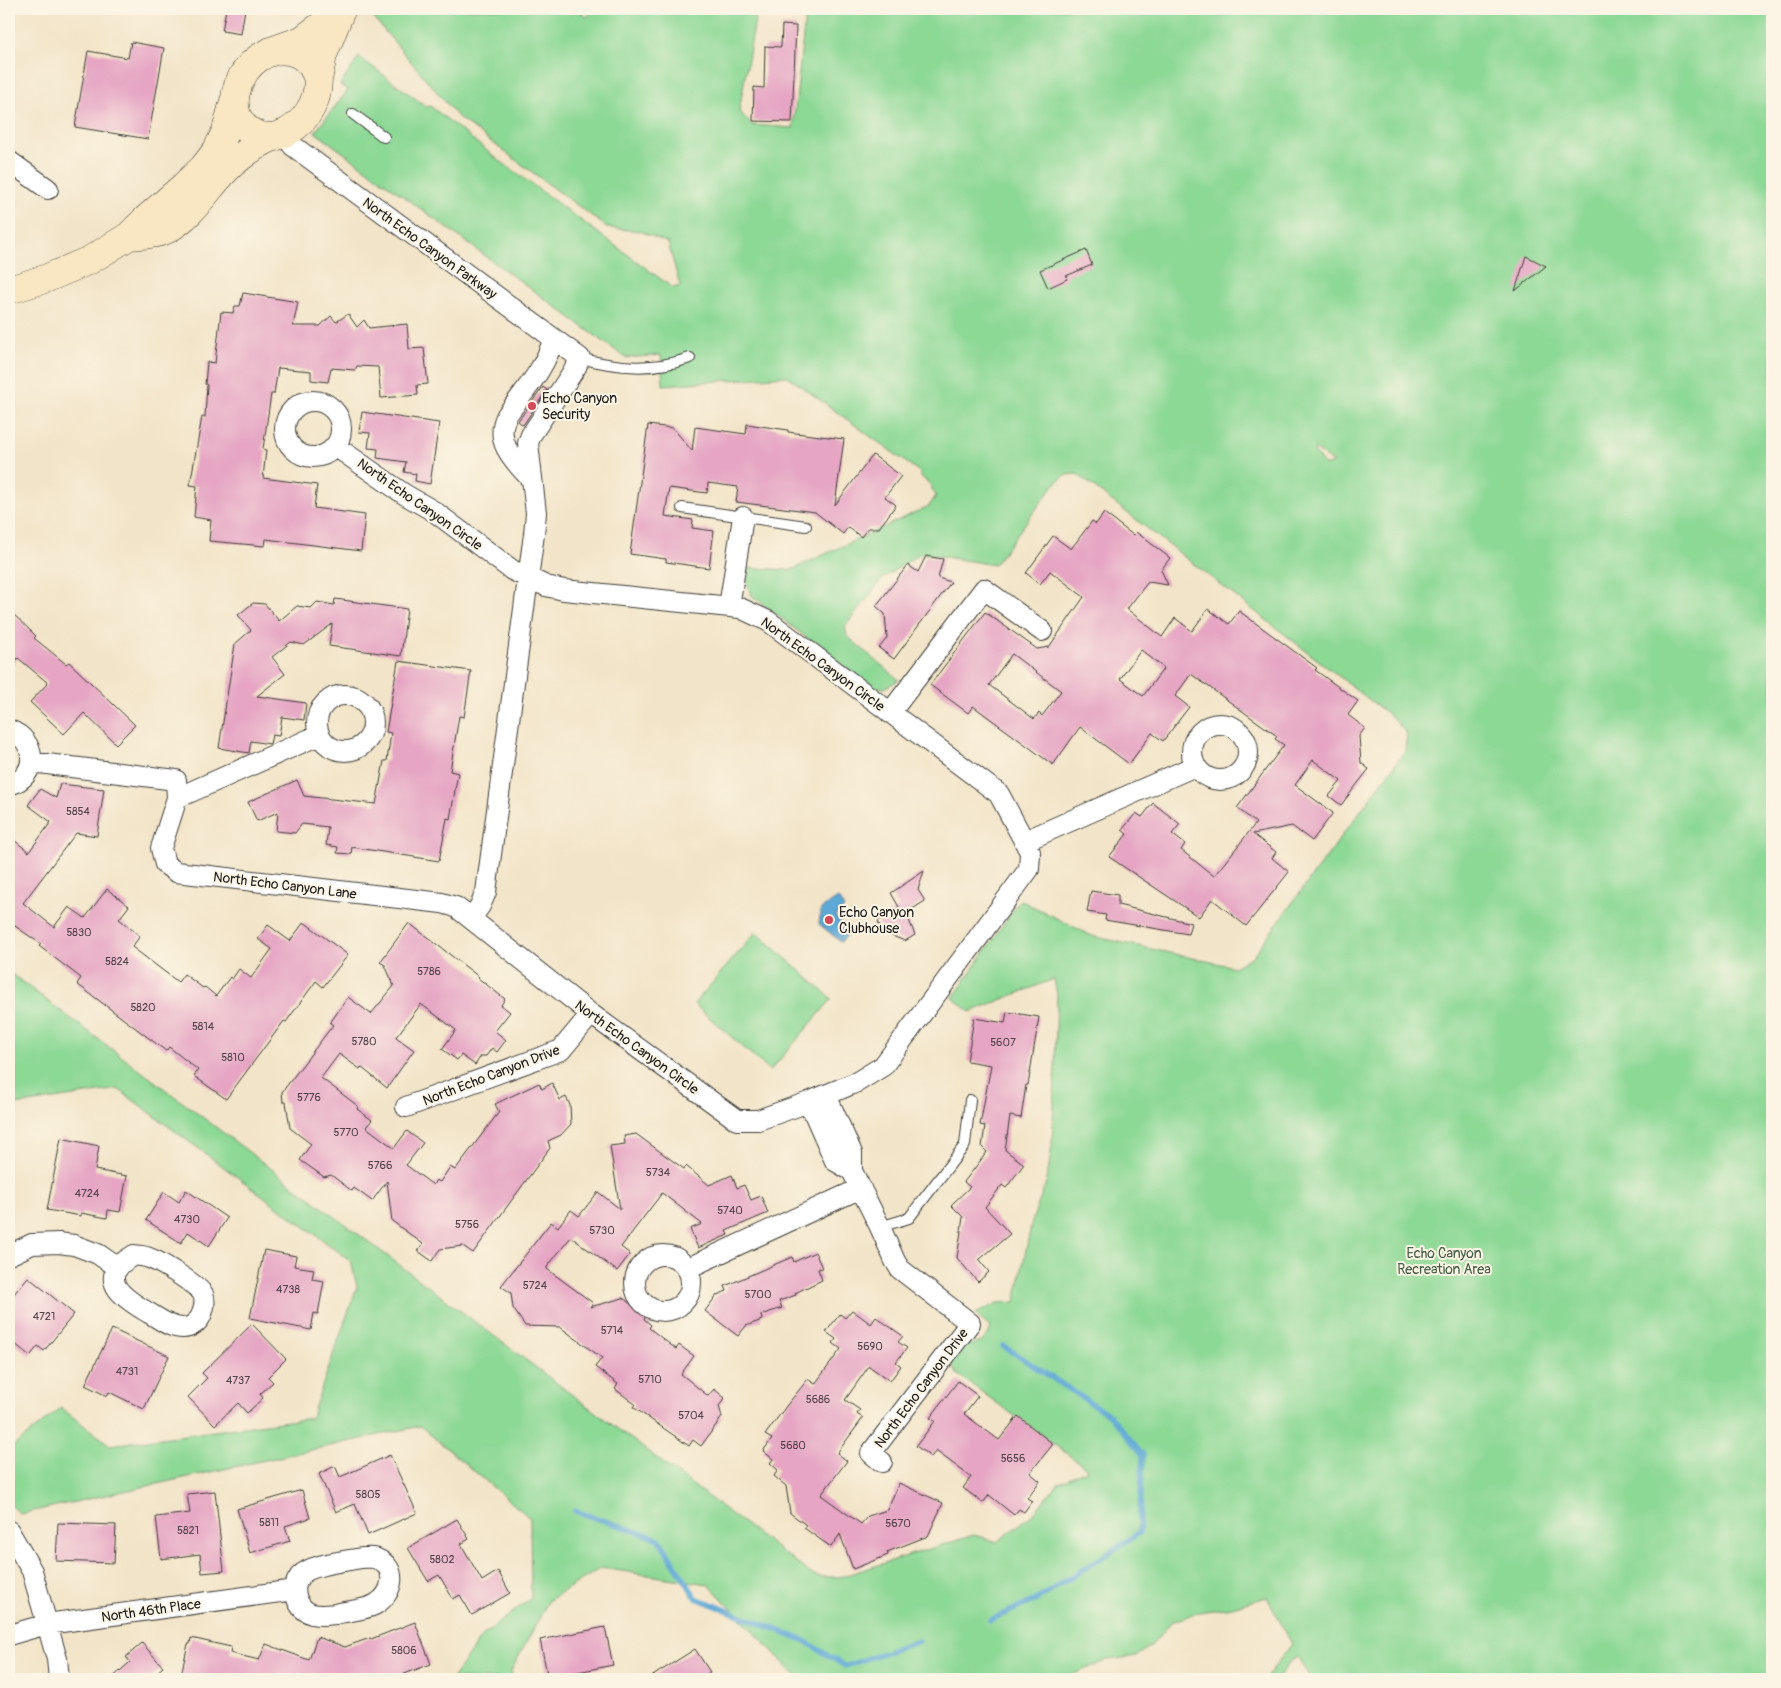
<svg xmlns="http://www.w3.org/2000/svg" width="1781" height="1688" font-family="Pangolin,sans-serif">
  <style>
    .green { fill: #8cd895; stroke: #547a58; fill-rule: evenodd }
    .water { fill: #5da8d5; stroke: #3c6278 }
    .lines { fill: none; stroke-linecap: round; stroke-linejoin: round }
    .stream { stroke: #5da8d5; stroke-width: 5.5 }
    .building { fill: #e5a5c3; fill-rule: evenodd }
    .lane-casing { stroke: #3c3a36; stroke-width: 12 }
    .street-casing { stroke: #3c3a36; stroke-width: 22 }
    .secondary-casing { stroke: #3c3a36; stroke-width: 29 }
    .lane { stroke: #fff; stroke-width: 10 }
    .street { stroke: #fff; stroke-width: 20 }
    .secondary { stroke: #f9e7c3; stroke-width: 28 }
    .poi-dot { fill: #d1495b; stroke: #fcf5e5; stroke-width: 2 }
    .labels { text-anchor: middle; stroke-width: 4; stroke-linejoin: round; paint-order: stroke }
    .number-label { font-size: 11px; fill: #4e3e46 }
    .street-label { font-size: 14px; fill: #1c1c1c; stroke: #fcf5e5 }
    .poi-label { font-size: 14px; fill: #1c1c1c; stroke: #fcf5e5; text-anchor: start }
    .park-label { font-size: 14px; fill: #435e46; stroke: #fcf5e5 }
  </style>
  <rect width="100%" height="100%" fill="#fcf5e5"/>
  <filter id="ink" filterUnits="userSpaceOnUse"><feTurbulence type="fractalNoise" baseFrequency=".02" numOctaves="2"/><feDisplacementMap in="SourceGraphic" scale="10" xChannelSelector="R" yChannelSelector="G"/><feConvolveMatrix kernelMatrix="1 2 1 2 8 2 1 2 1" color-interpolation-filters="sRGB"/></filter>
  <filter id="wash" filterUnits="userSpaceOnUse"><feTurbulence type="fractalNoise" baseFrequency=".0096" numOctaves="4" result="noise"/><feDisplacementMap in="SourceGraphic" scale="20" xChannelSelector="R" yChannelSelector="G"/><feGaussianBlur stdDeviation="1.12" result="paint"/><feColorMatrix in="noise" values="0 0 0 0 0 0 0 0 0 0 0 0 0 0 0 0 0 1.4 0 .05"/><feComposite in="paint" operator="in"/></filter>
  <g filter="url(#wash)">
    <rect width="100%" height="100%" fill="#f2e4c8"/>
    <path class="green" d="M366 9H576L587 17 594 9H757L739 111 752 125 793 128 806 9H1772V1679H1310L1298 1657 1292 1660 1277 1679H1265L1292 1644 1267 1597 1232 1607 1199 1612 1171 1622 1151 1646 1137 1656 1108 1660 1061 1679H799L708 1584 601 1568 549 1600 511 1671 513 1679H452L481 1637 531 1598 530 1518 420 1426 20 1514 9 1503V1450L61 1408 110 1445 311 1418 357 1287 351 1261 118 1089 9 1106V972L811 1574 821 1577H840L974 1535 997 1542 1033 1514 1058 1483 1088 1469 957 1374 949 1360 960 1347 981 1342 988 1335 991 1328 975 1314 998 1303 1015 1302 1032 1221 1047 1180 1052 1144 1054 1103 1057 995 1054 979 970 1012 953 998 1020 900 1092 936 1234 967 1253 956 1405 751 1407 734 1393 718 1077 474 1065 475 1054 485 994 565 921 553 883 578 845 627 847 636 899 680 885 688 871 687 751 595 746 580 748 568 791 570 929 506 936 496 929 483 920 476 921 473 787 376 663 385 661 355 626 358 315 132 348 90 340 85 359 57 427 107 430 106 496 158 673 288 680 286 668 243 640 231 608 228 459 118ZM1315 449 1333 462V463L1328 465H1324L1314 452Z
      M756 932 832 999 770 1071 694 1004Z"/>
    <path class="water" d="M838 898 844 908 835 916 849 933 841 942 819 924 821 909Z"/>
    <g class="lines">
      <path class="stream" d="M575 1511 659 1539 696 1598 803 1640 845 1666 919 1641
        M990 1620 1036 1600 1139 1533 1143 1455 1111 1416 1003 1346"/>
    </g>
    <g id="blocks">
      <path class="building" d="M226 9H245L241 34 222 31Z
        M782 25 796 26 792 122 753 121 754 87 764 88 765 46 781 47Z
        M131 42 164 48 148 139 75 127 88 51 128 58Z
        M1086 250 1092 265 1066 276 1067 279 1048 288 1040 270Z
        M1526 256 1546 266 1515 291Z
        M243 293 298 302 293 326H320L331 316 336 322 348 314 357 327 364 320 369 328 407 324 409 349 424 348 428 384 417 385 418 395 381 398 378 367 357 366 355 370 331 368 328 382 311 380V371L278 368 274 394H271L263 449 266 450 263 478 317 485 314 508 365 515 361 551 266 539 265 546 209 541 211 520 194 517 197 486 190 485 202 417H205L207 385 205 384 207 362 215 363 221 312 233 313 235 306H240Z
        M543 387 547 390 523 425 518 421Z
        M362 412 439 423 430 484 415 481 416 474 404 472 406 462 377 458 378 449 368 448 370 433 359 432Z
        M747 424 788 430V432L844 439 835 505 873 455 901 476 885 497 896 505 879 528H868L861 537 848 527 843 534 815 512 736 502 738 487 708 483 707 493 669 488 665 516 693 520 692 528 714 531 709 568 666 562V559L630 554 648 425 673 428 692 451 695 427 746 434Z
        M1104 513 1133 535 1136 532 1170 558 1161 570 1168 585 1148 582 1127 609 1162 637 1175 618 1192 631 1208 609 1229 624 1239 611 1317 668 1315 670 1358 701 1348 715 1365 728 1359 736 1361 763 1369 769 1341 805 1329 796 1341 781 1313 760 1295 785 1333 813 1312 841 1292 826 1253 834 1276 852 1272 858 1289 872 1246 926 1212 899 1199 917 1109 857 1127 834 1122 830 1136 813 1142 817 1153 803 1180 824 1172 834 1185 844 1181 850 1214 876 1256 823 1237 808 1284 745 1275 739 1277 736 1191 674 1175 696 1189 707 1163 741 1152 733 1129 764 1080 727 1053 765 973 706 968 713 930 685 985 612 1037 649 1049 647 1084 597 1050 571 1040 584 1026 573 1053 536 1071 549 1092 521 1096 524ZM1141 650 1164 668 1143 696 1120 679ZM1012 654 1061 691 1042 716 1039 713 1034 719 989 685Z
        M926 556 943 559 938 578 951 582 894 659 879 648 887 638 885 614 876 606 908 565 918 572Z
        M335 599 407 609 401 656 329 646 332 624 304 645 291 642 272 657 285 674 257 696 306 703 304 720 282 717 279 736 272 735 270 744 251 741 249 753 219 748 235 644 251 630 238 615 253 603 265 604 279 621 297 606 311 608 317 602 334 605Z
        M9 610 36 636 34 638 66 664 69 662 135 725 116 744 84 713 64 734 30 702 48 683 18 658 9 670Z
        M398 661 471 671 464 717 459 716 450 771 458 773 450 819 447 818 439 861 352 847 351 854 337 853 338 847 326 845 328 827 302 824 295 833 276 831 278 812 257 821 248 802 297 780 304 796 376 804 384 761H387L391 733 386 732Z
        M60 784 104 789 97 836 76 833 23 903 54 927 69 907 85 918 107 889 129 906 119 919 140 936 132 947 178 982 184 974 203 988 205 987 216 996 230 977 232 979 239 969 251 978 272 949 258 939 268 925 290 941 304 922 348 955 323 987 316 981 286 1022 284 1021 226 1099 194 1076 198 1070 169 1047 166 1051 77 984 81 978 39 946 41 944 9 922V836L29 852 51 822 28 805 40 789 56 798Z
        M924 871 918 890 925 901 906 913 915 935 905 941 882 932 878 921 899 907 891 893Z
        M1091 891 1118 895V905L1191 923 1188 934 1105 920 1106 915 1087 912Z
        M409 923 479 977 478 978 505 999 501 1005 510 1012 495 1031 506 1040 497 1052 492 1048 486 1056H481L475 1065 461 1055 457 1060 442 1049 456 1030 421 1004 396 1037 414 1050 387 1088 361 1067 360 1069 339 1054 321 1078 358 1106 357 1109 372 1120 366 1127 394 1148 407 1131 423 1143 406 1165 433 1185 436 1180 440 1182 450 1167 455 1170 499 1112 495 1104 539 1083 542 1089 552 1083 560 1100 566 1097 570 1105 571 1124 561 1135 548 1141 550 1148 473 1253 463 1246 440 1249 432 1261 418 1251 423 1244 392 1221 387 1181 372 1201 354 1188 352 1191 331 1175 324 1177 300 1160 311 1144 290 1128 286 1102H283L282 1092 333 1025 330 1023 348 997 371 1014 394 986 385 965 380 962Z
        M1007 1012 1039 1017 1028 1085H1026L1021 1118 1010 1116 1005 1150 1024 1164 1006 1188 1002 1185 985 1207 1010 1234 979 1260 989 1272 978 1282 957 1258 963 1217 951 1205 970 1187 964 1182 987 1152 982 1147 985 1126 980 1125 991 1065 967 1061 974 1018 1005 1023Z
        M636 1134 684 1169 686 1166 709 1185 732 1175 737 1188 744 1185 751 1200 761 1196 768 1213 726 1231 728 1235 698 1248 690 1229 702 1224 662 1193 621 1247 630 1254 617 1271 571 1237 547 1267V1269L593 1303 590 1307 623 1298 646 1316 644 1319 651 1325 649 1328 676 1349 679 1345 694 1356 681 1374 708 1396 714 1389 725 1398 719 1406 722 1417 701 1446 693 1440 689 1446 633 1407 635 1404 615 1389 618 1384 595 1367 602 1358 560 1327 525 1326 513 1308 511 1293 501 1286 551 1222 558 1227 571 1210 579 1216 598 1192 620 1209 610 1146 625 1144 624 1136Z
        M61 1138 99 1146 95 1170 127 1176 120 1212 108 1210 107 1218 81 1213V1216L47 1210Z
        M186 1190 227 1218 209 1246 188 1232 181 1243 146 1220 164 1192 179 1202Z
        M264 1250 296 1256 294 1266 314 1269 312 1279 324 1281 318 1314 314 1313 311 1330 250 1318Z
        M815 1252 822 1268 818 1269 822 1280 795 1293 796 1295 779 1301 782 1308 761 1315 762 1320 746 1326 738 1336 705 1311 717 1295 727 1291 725 1286 792 1257 794 1262Z
        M28 1277 74 1314 44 1351 38 1346 30 1356 9 1339V1300Z
        M852 1310 871 1324 876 1317 903 1336 898 1342 907 1348 896 1362 901 1366 890 1381 869 1366 845 1400 860 1410 857 1414 863 1418 837 1453 847 1461 821 1495 861 1524 868 1516 887 1510 899 1483 943 1503 928 1536 887 1552 888 1555 853 1569 840 1534 831 1547 804 1528 806 1525 790 1513 786 1486 774 1476 778 1470 770 1463 773 1459 763 1451 772 1439 765 1435 787 1405 808 1379 815 1384 841 1349 833 1343 836 1339 826 1332 840 1314 845 1318Z
        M252 1324 286 1359 268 1377 273 1382 260 1394 263 1398 247 1413 238 1403 215 1425 188 1397 207 1378 202 1373Z
        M112 1329 169 1356 144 1409 109 1392 107 1396 85 1385Z
        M958 1381 978 1396 964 1414 999 1440 1018 1416 1053 1444 1030 1473 1040 1481 1027 1498 1032 1501 1024 1512 1019 1509 1014 1515 989 1495 983 1503 963 1488 971 1477 936 1451 931 1457 916 1446 935 1421 930 1418Z
        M390 1455 417 1513 368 1535 355 1504 336 1512 319 1474 335 1466 340 1477Z
        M302 1490 310 1518 285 1526 290 1541 250 1553 237 1509Z
        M215 1491 224 1571 202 1573 200 1554 161 1559 156 1517 190 1513 187 1494Z
        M457 1519 469 1539 461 1544 482 1581 498 1571 510 1593 472 1615 460 1595 453 1599 439 1575 428 1581 408 1548Z
        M58 1523 116 1525 114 1563 56 1561Z
        M415 1622 431 1664 391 1679H180L188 1644H190L191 1638 231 1647 230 1653 259 1660 266 1644 309 1660 317 1637 345 1647 370 1638 371 1639Z
        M605 1627 613 1665 548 1678 540 1640Z
        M142 1643 163 1667 149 1679H111L130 1662 126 1657Z
        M695 1649 710 1672 699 1679H648Z"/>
    </g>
  </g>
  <g filter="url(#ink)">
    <use href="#blocks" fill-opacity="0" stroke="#3c3a36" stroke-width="1"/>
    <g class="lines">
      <defs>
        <path id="lane" d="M353 114 384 137
          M580 358C618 368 652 371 690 358
          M682 508 806 526
          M880 1227 909 1218 965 1145 970 1100"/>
        <path id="street" d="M284 134 293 146 580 358 576 367 531 435 528 443 536 513 534 534 486 892 480 906 471 918
          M9 161 48 189
          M285 429a28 28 0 1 1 56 0a28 28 0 1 1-56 0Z
          M531 479C514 461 493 441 507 415 524 391 546 368 553 339
          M729 607 743 517
          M317 723a28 28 0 1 1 56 0a28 28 0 1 1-56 0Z
          M890 713 984 589 1042 631
          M1192 752a28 28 0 1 1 56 0a28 28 0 1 1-56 0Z
          M9 730C38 740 39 777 9 785
          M31 762 176 780 177 798 161 848 165 864 176 872 442 903 456 907 591 1014 737 1120H758L809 1102 857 1082 883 1066 1029 869 1030 852 999 794 768 621 740 608 564 590 546 586 512 570 435 512 404 494 335 446
          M177 798 319 735
          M1025 841 1195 766
          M826 1095 852 1153V1171L880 1227 895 1261 900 1269 970 1323 871 1453 882 1462
          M809 1102 835 1161 852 1171
          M406 1107 561 1050 591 1014
          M635 1283a28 28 0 1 1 56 0a28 28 0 1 1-56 0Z
          M9 1255 32 1244 58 1243 74 1245 98 1254 118 1268
          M134 1255C139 1256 145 1256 149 1258 159 1261 199 1286 203 1294 206 1301 204 1309 201 1316 198 1322 191 1328 183 1328 170 1328 160 1319 149 1313 123 1298 93 1278 134 1255Z
          M688 1268 861 1188
          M9 1531 32 1571 57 1659 59 1679
          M362 1558C367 1558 373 1557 377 1559 399 1568 393 1594 376 1604 367 1610 346 1611 335 1614 327 1615 320 1616 312 1614 297 1609 290 1589 300 1576 310 1564 347 1561 362 1558Z
          M9 1635 47 1624 295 1590"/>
        <path id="secondary" d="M271 51 302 40 341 11
          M318 80 323 55 341 10
          M129 236C141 235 155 235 166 230 196 214 209 184 233 163 245 153 257 144 271 138 276 136 281 135 285 133 301 125 311 112 316 96 318 88 319 81 316 74 311 62 301 53 288 51 243 44 211 118 258 135 262 137 268 136 273 137
          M9 290 45 279 90 260 129 236 145 220 184 186 203 168 217 150 226 131 234 101"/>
      </defs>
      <use href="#lane" class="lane-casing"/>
      <use href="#street" class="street-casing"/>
      <use href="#secondary" class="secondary-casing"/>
      <use href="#lane" class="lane"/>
      <use href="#street" class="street"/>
      <use href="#secondary" class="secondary"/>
    </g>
  </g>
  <g class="poi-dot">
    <circle cx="532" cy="406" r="5"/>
    <circle cx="829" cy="920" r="5"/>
  </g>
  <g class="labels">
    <g class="number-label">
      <text x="78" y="815">5854</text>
      <text x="79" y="936">5830</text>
      <text x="117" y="965">5824</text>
      <text x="429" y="975">5786</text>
      <text x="143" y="1011">5820</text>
      <text x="203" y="1030">5814</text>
      <text x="364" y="1045">5780</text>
      <text x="1003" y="1046">5607</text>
      <text x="233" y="1061">5810</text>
      <text x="309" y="1101">5776</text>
      <text x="346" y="1136">5770</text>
      <text x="380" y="1169">5766</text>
      <text x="658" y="1176">5734</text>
      <text x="87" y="1197">4724</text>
      <text x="730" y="1214">5740</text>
      <text x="187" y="1223">4730</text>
      <text x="467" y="1228">5756</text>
      <text x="602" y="1234">5730</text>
      <text x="535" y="1289">5724</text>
      <text x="288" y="1293">4738</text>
      <text x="758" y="1298">5700</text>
      <text x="44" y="1320">4721</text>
      <text x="612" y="1334">5714</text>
      <text x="870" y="1350">5690</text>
      <text x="127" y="1375">4731</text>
      <text x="650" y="1383">5710</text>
      <text x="238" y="1384">4737</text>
      <text x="818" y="1403">5686</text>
      <text x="691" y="1419">5704</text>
      <text x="793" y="1449">5680</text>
      <text x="1013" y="1462">5656</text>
      <text x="368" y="1498">5805</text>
      <text x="269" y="1526">5811</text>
      <text x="898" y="1527">5670</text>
      <text x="188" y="1534">5821</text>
      <text x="442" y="1563">5802</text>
      <text x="404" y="1654">5806</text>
    </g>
    <g class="street-label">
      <text transform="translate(430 248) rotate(36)" y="5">North Echo Canyon Parkway</text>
      <text transform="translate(420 504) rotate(35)" y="5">North Echo Canyon Circle</text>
      <text transform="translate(823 664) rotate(36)" y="5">North Echo Canyon Circle</text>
      <text transform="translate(285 885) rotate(7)" y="5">North Echo Canyon Lane</text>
      <text transform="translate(637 1047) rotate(36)" y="5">North Echo Canyon Circle</text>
      <text transform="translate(491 1075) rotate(-21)" y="5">North Echo Canyon Drive</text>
      <text transform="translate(921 1388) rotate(-53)" y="5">North Echo Canyon Drive</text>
      <text transform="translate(151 1610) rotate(-8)" y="5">North 46th Place</text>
    </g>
    <g class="poi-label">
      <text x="542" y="403">Echo Canyon<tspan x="542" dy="16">Security</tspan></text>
      <text x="839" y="917">Echo Canyon<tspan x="839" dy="16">Clubhouse</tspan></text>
    </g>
    <g class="park-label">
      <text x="1444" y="1258">Echo Canyon<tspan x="1444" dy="16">Recreation Area</tspan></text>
    </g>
  </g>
  <rect width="1781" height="1688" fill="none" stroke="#fcf5e5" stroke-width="30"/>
</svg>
